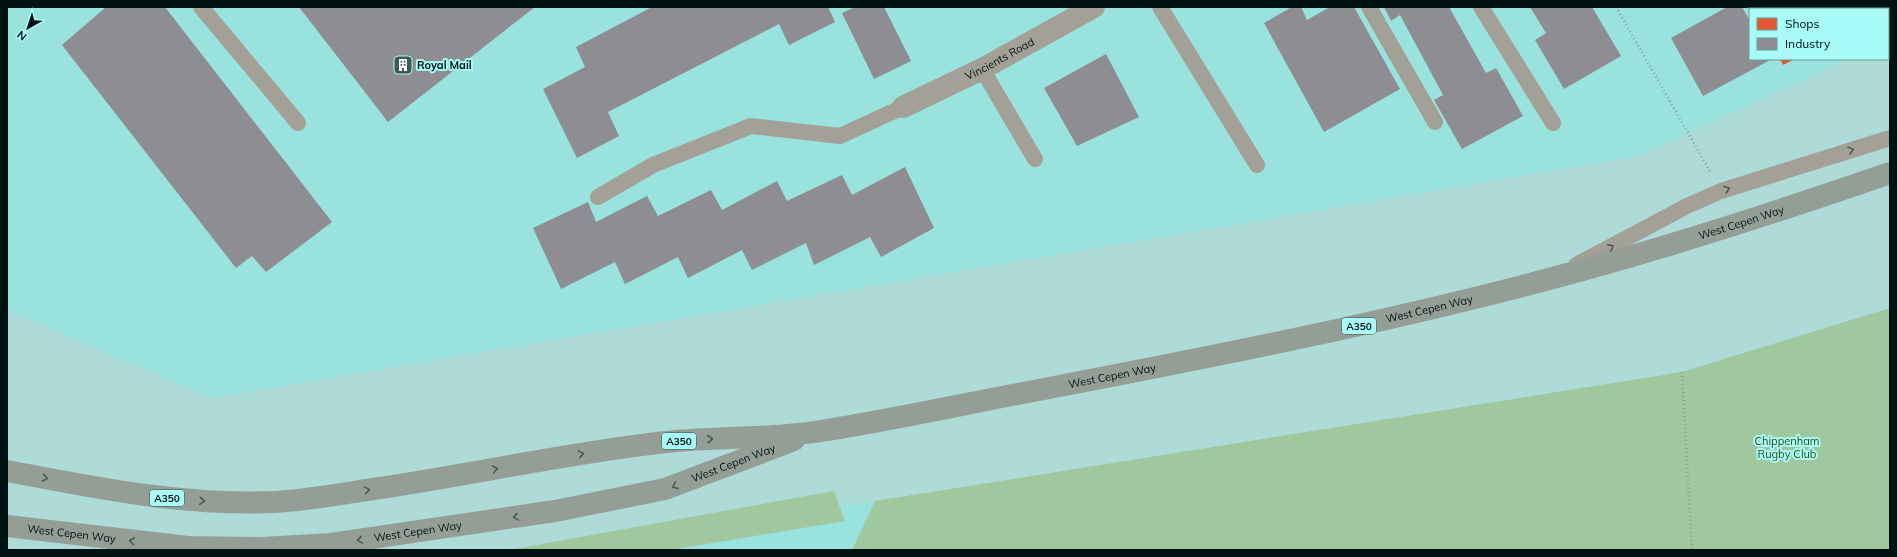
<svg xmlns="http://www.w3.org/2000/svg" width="1897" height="557" font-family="Mulish,sans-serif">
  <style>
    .built { fill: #9ae2de }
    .green { fill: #9fc89e }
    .shops { fill: #e4572e }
    .industry { fill: #8d8d92 }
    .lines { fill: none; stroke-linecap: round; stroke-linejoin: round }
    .path { stroke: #919e98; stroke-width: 2.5; stroke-dasharray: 1 3; stroke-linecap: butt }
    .lane { stroke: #a3a197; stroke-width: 16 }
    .street { stroke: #a3a197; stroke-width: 22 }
    .highway { stroke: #949e96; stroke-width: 22 }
    .oneway { stroke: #525a54 }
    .oneway2 { stroke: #4a5854 }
    .labels { text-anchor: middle; stroke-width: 4; stroke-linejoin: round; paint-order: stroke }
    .shield { fill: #a8fbf6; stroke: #325956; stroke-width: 1 }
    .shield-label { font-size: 10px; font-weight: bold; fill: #001312 }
    .street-label { font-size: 11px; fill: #001312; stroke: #a8fbf6 }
    .poi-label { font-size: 11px; font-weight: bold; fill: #001312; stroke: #a8fbf6; text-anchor: start }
    .park-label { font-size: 11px; fill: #2f4c0d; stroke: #a8fbf6 }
  </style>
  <rect width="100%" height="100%" fill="#aedad8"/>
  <path class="built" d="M7 7H1890V40L1888 41V9H1750V59H1849L1639 156 211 398 7 310Z
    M875 501 852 550H670L845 521 840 506Z"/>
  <path class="green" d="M1890 308V550H852L875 501 1682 372Z
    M834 491 845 521 670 550H509Z"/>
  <path class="shops" d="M1751 7H1890V8L1752 9Z
    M1780 59H1795L1783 65Z"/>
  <path class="industry" d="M106 7H165L332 222 266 272 252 256 236 268 62 45Z
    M299 7H535L388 122Z
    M652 7H828L835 22 789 45 779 24 608 112 619 136 577 158 543 89 585 67 576 47Z
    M855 7H884L911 61 874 79 842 13Z
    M1292 7H1301L1307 20 1330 7H1354L1400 89 1324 132 1264 23Z
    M1384 7H1449L1486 73 1496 68 1523 116 1462 149 1434 100 1443 95 1400 15 1391 21Z
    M1530 7H1592L1621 56 1564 89 1535 40 1546 33Z
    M1727 7H1742L1750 21V59H1772L1703 96 1671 38Z
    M1106 54 1139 117 1077 146 1044 88Z
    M905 167 934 228 881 257 870 237 814 265 806 243 752 270 742 250 688 278 678 257 625 284 615 262 561 289 533 228 588 202 596 222 647 196 658 216 711 190 722 210 777 181 787 201 842 175 852 195Z"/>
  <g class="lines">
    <path class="path" d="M1616 7 1711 173
      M1682 372 1692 550"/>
    <path class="lane" d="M201 7 298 123
      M1160 7 1257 165
      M1369 7 1435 122
      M1481 7 1553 123
      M982 69 1035 159
      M598 197 653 165 751 126 840 136 903 107
      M1576 265 1687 206 1721 191 1890 138"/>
    <path class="street" id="s1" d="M903 107 982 69 1094 7"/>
    <g class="highway">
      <path id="s2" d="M7 471C96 488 184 506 275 502 310 500 346 493 380 488 473 474 564 454 657 443 711 436 767 440 821 431 897 419 973 402 1049 388 1216 356 1383 323 1549 279 1664 249 1777 212 1890 173"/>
      <path id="s3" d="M7 526 188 547 262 548 331 544 555 511 665 489 794 440"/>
    </g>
  </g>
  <defs><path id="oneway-chevron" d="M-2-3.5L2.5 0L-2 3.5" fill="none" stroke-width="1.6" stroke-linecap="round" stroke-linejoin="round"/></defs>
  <g class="oneway">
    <use href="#oneway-chevron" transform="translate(1851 150) rotate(-17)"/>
    <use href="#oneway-chevron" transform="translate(1727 189) rotate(-18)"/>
    <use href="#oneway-chevron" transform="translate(1611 247) rotate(-28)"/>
  </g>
  <g class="oneway2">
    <use href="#oneway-chevron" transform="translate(710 439) rotate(-4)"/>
    <use href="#oneway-chevron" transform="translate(581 454) rotate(-9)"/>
    <use href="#oneway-chevron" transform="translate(495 469) rotate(-10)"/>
    <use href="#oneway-chevron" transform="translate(45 478) rotate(11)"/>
    <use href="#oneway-chevron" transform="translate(675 486) rotate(159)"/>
    <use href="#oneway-chevron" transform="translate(367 490) rotate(-9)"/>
    <use href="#oneway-chevron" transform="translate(202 501) rotate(4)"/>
    <use href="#oneway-chevron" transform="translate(516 517) rotate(171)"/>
    <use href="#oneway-chevron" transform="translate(360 540) rotate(171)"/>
    <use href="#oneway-chevron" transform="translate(132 541) rotate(-174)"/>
  </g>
  <defs>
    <symbol id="building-square" viewBox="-11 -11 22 22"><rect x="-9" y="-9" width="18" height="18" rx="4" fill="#3d5957" stroke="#a8fbf6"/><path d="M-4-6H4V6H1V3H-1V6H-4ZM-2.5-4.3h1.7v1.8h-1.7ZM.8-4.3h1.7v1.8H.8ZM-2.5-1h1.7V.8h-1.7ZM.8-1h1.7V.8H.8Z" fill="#fff"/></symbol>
  </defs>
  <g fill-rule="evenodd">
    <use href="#building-square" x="392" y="54" width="22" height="22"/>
  </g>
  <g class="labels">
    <g class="shield">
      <rect x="1342" y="318" width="34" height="16" rx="3"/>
      <rect x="662" y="433" width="34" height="16" rx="3"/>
      <rect x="150" y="490" width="34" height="16" rx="3"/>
    </g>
    <g class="shield-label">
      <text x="1359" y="330">A350</text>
      <text x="679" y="445">A350</text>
      <text x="167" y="502">A350</text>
    </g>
    <g class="street-label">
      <text dy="4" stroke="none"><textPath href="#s1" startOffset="108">Vincients Road</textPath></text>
      <text dy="4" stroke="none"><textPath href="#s2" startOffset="1766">West Cepen Way</textPath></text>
      <text dy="4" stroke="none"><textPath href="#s2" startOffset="1442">West Cepen Way</textPath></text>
      <text dy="4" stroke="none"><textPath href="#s2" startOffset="1118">West Cepen Way</textPath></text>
      <text dy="4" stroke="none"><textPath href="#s3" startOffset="737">West Cepen Way</textPath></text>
      <text dy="4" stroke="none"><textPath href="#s3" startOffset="413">West Cepen Way</textPath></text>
      <text dy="4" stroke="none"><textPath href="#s3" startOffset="65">West Cepen Way</textPath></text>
    </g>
    <g class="poi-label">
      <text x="417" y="69">Royal Mail</text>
    </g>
    <g class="park-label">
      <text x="1787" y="445">Chippenham<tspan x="1787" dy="13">Rugby Club</tspan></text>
    </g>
  </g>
  <rect width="1897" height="557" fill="none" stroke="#001312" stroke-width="16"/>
  <rect x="1749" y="8" width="140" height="52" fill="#a8fbf6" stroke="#659e9b"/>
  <rect x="1757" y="18" width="20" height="12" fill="#e4572e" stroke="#659e9b"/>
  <text x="1785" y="28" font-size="12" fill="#001312">Shops</text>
  <rect x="1757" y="38" width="20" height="12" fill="#8d8d92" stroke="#659e9b"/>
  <text x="1785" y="48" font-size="12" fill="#001312">Industry</text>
  <g transform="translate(28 28) rotate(219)" stroke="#a8fbf6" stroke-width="3" paint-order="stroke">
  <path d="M0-3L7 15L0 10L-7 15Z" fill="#001312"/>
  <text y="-6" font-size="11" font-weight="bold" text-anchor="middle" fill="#001312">N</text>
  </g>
</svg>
